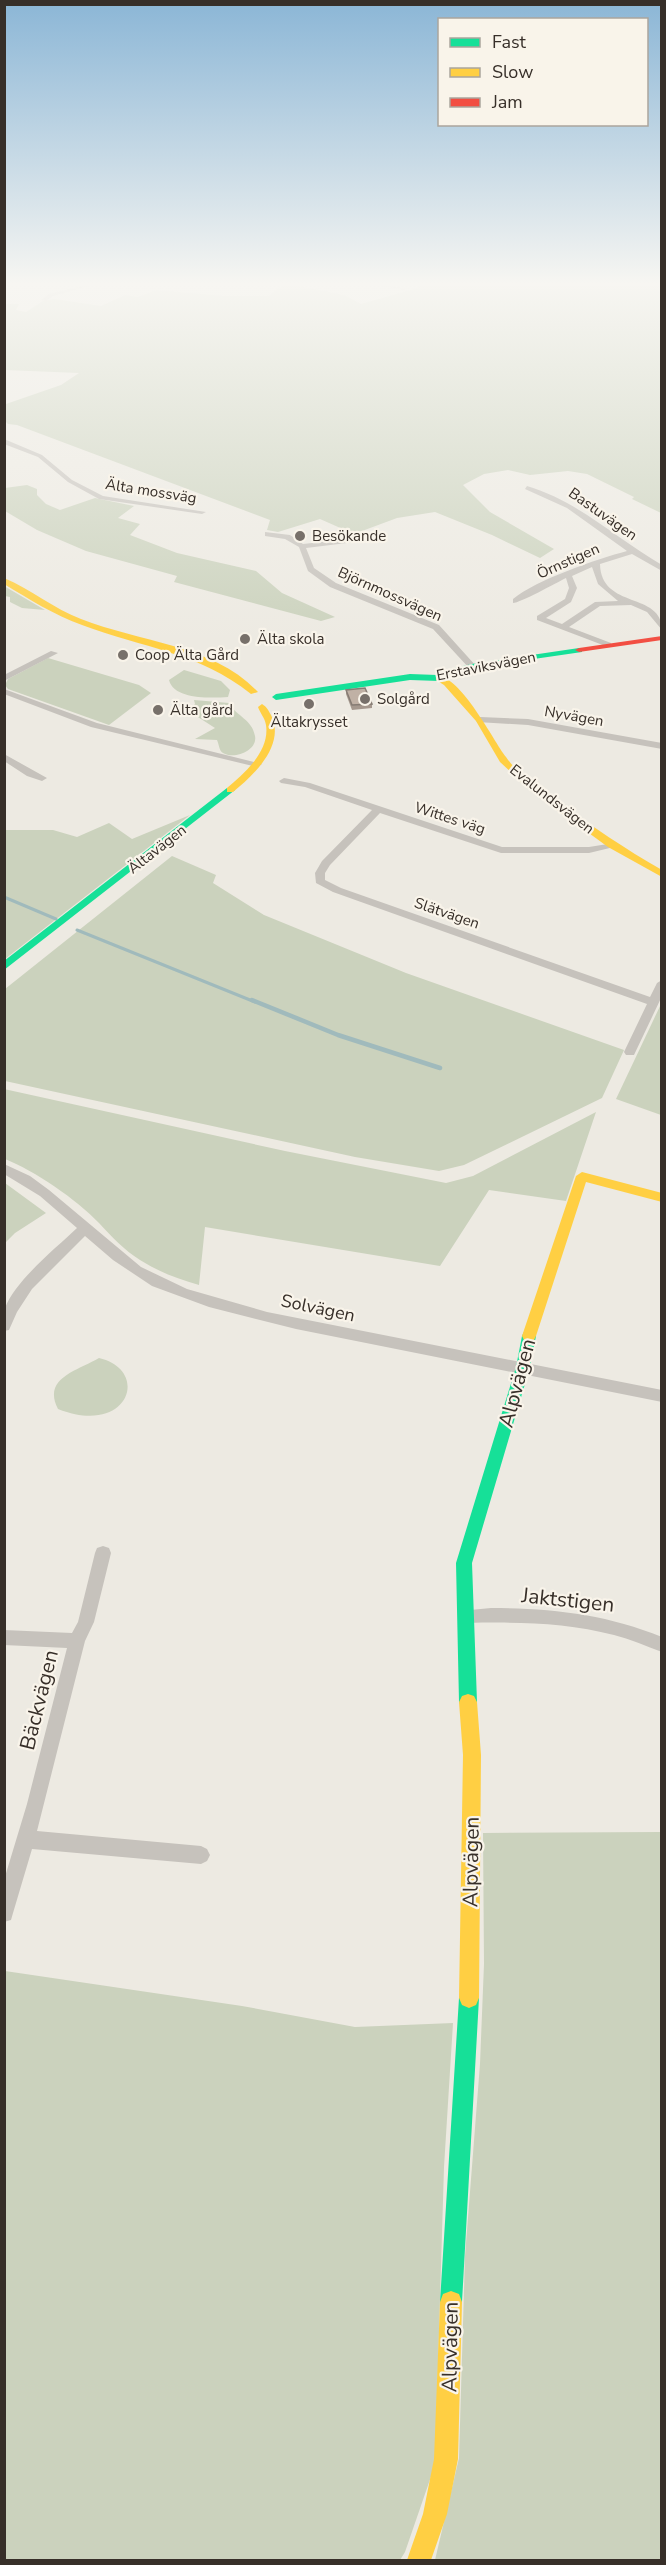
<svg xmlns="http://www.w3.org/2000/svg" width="666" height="2565" font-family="'Nunito Sans',sans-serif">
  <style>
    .green { fill: #cbd2bd }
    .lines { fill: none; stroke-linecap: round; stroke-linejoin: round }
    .stream-far1 { stroke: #a0babc; stroke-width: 3 }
    .stream { stroke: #a0babc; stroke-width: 4.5 }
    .street { fill: #c6c2bc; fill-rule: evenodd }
    .fast { fill: #16e098; fill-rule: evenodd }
    .slow { fill: #ffcf43; fill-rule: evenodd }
    .jam { fill: #f24e42; fill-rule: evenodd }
    .wall { fill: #a5988e }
    .building { fill: #c0b1a5; stroke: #867c74; stroke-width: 1.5 }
    .poi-dot { fill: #77706a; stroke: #f9f4ea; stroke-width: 2 }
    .labels { text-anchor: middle; stroke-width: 4.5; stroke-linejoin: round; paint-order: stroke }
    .far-street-label { font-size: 15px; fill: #372f29; stroke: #f9f4ea }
    .far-poi-label { font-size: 15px; fill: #372f29; stroke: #f9f4ea; text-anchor: start }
    .street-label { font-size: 18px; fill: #372f29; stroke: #f9f4ea }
    .near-street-label { font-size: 21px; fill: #372f29; stroke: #f9f4ea }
  </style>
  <rect width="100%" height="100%" fill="#edeae2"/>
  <path class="green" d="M289 285C295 285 344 294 348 297 353 299 356 302 361 304L414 289 422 285H661V513L632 499 634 497 587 474 568 471 530 475 508 470 484 474 463 485 490 512 554 549 540 558 492 535 435 512 397 518 354 534 320 519 278 532 267 530 270 520 17 425 8 424 5 421 6 404 61 385 79 373 5 370V304H19L16 310 26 312 43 301 54 299 101 306 125 295 138 297 156 290 224 296H269L278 288Z
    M27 485 37 489V495L46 504 60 510 95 498 134 506 118 518 140 524 130 535 177 553 256 571 282 593 335 617 321 621 174 582 177 576 86 551 37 530 5 511V488Z
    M4 586 45 610 22 608 10 602V597L5 596Z
    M48 658 139 685 151 693 109 725 8 689 5 685 8 679Z
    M184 670 221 681 230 690 228 697C211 698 174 700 169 680Z
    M194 700 229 703C237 717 252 719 255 736 258 750 235 760 223 753 219 751 219 744 217 740L195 739 215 728 187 710 195 704Z
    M190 815 5 959V830H53L77 837 109 823 132 839Z
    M172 856 216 875 213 883 264 915 406 973 624 1050 602 1098 464 1165 439 1171 355 1157 5 1081V989Z
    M661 1004V1115L616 1099Z
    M4 1089 285 1151 446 1183 473 1176 596 1112 566 1201 489 1190 440 1266 205 1227 199 1285C178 1279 159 1272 140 1260 124 1250 112 1237 99 1223 76 1199 35 1171 5 1159Z
    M5 1183 46 1213 15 1233 5 1243Z
    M99 1358C151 1370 129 1437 58 1409 42 1378 77 1371 99 1358Z
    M661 1832V2560H435L459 2458 465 2256 480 2064 484 1964 483 1833Z
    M5 1971 242 2006 355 2027 453 2023 444 2167 435 2465 405 2552 400 2560H5Z"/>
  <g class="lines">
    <path class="stream-far1" d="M4 897 56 919
      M77 930 255 1002"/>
    <path class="stream" d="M252 1000 338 1035 440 1068"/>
    <path class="street" d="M85 285H93L53 296 46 301 41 300 49 294Z
      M376 285 407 288 404 290Z
      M4 439 42 455 72 480 103 496 206 512 202 514 99 499 68 482 38 457 4 444Z
      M527 486C578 501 617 539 662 565V571L632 554 600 564C601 610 662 591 662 630L647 612 631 605 600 606 569 627 611 643V647H608L537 620V616L565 599 569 588 566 578C556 583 520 603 513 603V599C536 580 597 559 627 551L567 508 525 489ZM592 567 598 584 618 601 595 602 562 624 546 618 571 602 577 588 572 576Z
      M265 532 290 535 303 544 358 538 359 540 355 542 306 548 314 568 336 583 439 625 476 666 469 668 433 629 330 587 308 571 299 547 285 539 265 536Z
      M51 651 58 653 4 681V675Z
      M4 689 97 723 262 764 257 767 91 727 4 694Z
      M480 717 528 719 662 743V749L528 725 477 722 476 720Z
      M4 754 47 778 42 781 27 776 4 761Z
      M284 778 310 783 502 847H589L614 843V847L589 853H501L380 813 330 865 325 873V880L341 888 650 997 657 983 662 980V996L634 1055H626L624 1052 647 1004 333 892 316 883 315 873 322 861 372 810 305 787 281 783 279 781Z
      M4 1164 30 1176 49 1190 141 1267 187 1289 267 1312 662 1390V1402L296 1329 209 1307 152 1286 113 1260 85 1236 32 1289 17 1312 9 1330 4 1331C4 1324 3 1314 5 1308 15 1281 56 1248 77 1228L40 1196 4 1174Z
      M103 1546 109 1548 111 1553 94 1622 85 1641 37 1831 201 1846 207 1849 210 1855 207 1861 201 1864 32 1849 13 1913 11 1920 4 1922V1880L27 1804 67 1648 4 1645V1630L72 1633 78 1622 95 1553 97 1548Z
      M491 1608C550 1608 606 1614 662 1637V1652C646 1646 630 1639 614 1635 565 1622 516 1622 466 1623L460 1621 458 1616 460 1611Z"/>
    <path class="fast" d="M579 648H582V652L472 668 452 674 439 681 410 680 276 700 272 697 276 694 410 674 437 675 446 670 472 664Z
      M227 788 235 790 4 970V961Z
      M529 1331 534 1332 536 1336 530 1367 472 1563 477 1702 474 1708 468 1710 462 1708 459 1702 456 1563 516 1367 522 1336 524 1332Z
      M469 1988 476 1991 479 1998 462 2302 459 2310 451 2313 443 2310 440 2302 459 1998 462 1991Z"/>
    <path class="slow" d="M4 578C31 589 54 609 81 619 139 642 214 645 258 692L251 694C199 652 142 648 82 625 54 615 29 599 4 584Z
      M436 676C460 674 493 740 506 757 518 775 540 789 558 802 592 826 625 849 662 870V877L608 847 530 790 500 762 476 721 444 685 436 680Z
      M262 704C267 707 268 710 271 715 286 745 254 775 233 792H227V788C245 773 270 751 266 725 265 718 260 713 258 707Z
      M582 1172 662 1193V1202L586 1182 536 1336 534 1340H524L522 1336 576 1176Z
      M468 1694 474 1696 477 1702 481 1755 479 1998 476 2005 469 2008 462 2005 459 1998 463 1755 459 1702 462 1696Z
      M451 2291 459 2294 462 2302 458 2459 447 2514 431 2560H407L423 2514 434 2459 440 2302 443 2294Z"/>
    <path class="jam" d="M662 636V640L579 652 575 650 579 648Z"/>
  </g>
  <path class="wall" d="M346 690 372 704V708L352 710 346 694Z"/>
  <path class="building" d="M365 688 372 704 352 705 346 690Z"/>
  <linearGradient id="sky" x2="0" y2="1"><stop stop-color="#8bb6d6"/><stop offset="0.44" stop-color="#f7f6f2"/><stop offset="1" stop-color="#f7f6f2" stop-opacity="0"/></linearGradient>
  <rect width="666" height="644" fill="url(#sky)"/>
  <g class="poi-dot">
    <circle cx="300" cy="536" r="6"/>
    <circle cx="245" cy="639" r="6"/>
    <circle cx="123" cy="655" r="6"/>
    <circle cx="365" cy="699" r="6"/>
    <circle cx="309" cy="704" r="6"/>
    <circle cx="158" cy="710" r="6"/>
  </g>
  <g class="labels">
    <g class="far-street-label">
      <text transform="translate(151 491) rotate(9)" y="5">Älta mossväg</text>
      <text transform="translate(603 514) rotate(35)" y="5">Bastuvägen</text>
      <text transform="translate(568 561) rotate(-24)" y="5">Örnstigen</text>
      <text transform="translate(390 594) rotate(24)" y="5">Björnmossvägen</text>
      <text transform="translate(486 666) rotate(-11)" y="5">Erstaviksvägen</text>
      <text transform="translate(574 716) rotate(10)" y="5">Nyvägen</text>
      <text transform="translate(552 799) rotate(38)" y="5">Evalundsvägen</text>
      <text transform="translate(450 818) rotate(18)" y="5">Wittes väg</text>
      <text transform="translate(157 849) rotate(-38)" y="5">Ältavägen</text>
      <text transform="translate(447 913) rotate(19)" y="5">Slätvägen</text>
    </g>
    <g class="far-poi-label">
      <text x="312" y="541">Besökande</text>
      <text x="257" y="644">Älta skola</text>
      <text x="135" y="660">Coop Älta Gård</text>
      <text x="377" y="704">Solgård</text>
      <text x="170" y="715">Älta gård</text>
      <text x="309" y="727" text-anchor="middle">Ältakrysset</text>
    </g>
    <g class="street-label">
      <text transform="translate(318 1308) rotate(12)" y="6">Solvägen</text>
    </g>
    <g class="near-street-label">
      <text transform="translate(517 1383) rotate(-75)" y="7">Alpvägen</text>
      <text transform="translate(568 1600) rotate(6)" y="7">Jaktstigen</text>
      <text transform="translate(39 1700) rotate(-76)" y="7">Bäckvägen</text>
      <text transform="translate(471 1862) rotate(-89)" y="7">Alpvägen</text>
      <text transform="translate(450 2347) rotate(-89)" y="7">Alpvägen</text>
    </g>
  </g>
  <rect width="666" height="2565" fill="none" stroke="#372f29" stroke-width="12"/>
  <rect x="438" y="18" width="210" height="108" fill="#f9f4ea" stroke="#aba59d" stroke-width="1.5"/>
  <rect x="450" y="38" width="30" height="9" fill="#16e098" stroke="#aba59d" stroke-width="1.5"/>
  <text x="492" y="48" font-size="18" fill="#372f29">Fast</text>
  <rect x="450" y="68" width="30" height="9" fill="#ffcf43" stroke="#aba59d" stroke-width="1.5"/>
  <text x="492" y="78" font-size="18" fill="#372f29">Slow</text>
  <rect x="450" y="98" width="30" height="9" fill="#f24e42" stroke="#aba59d" stroke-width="1.5"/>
  <text x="492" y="108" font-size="18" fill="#372f29">Jam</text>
</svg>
